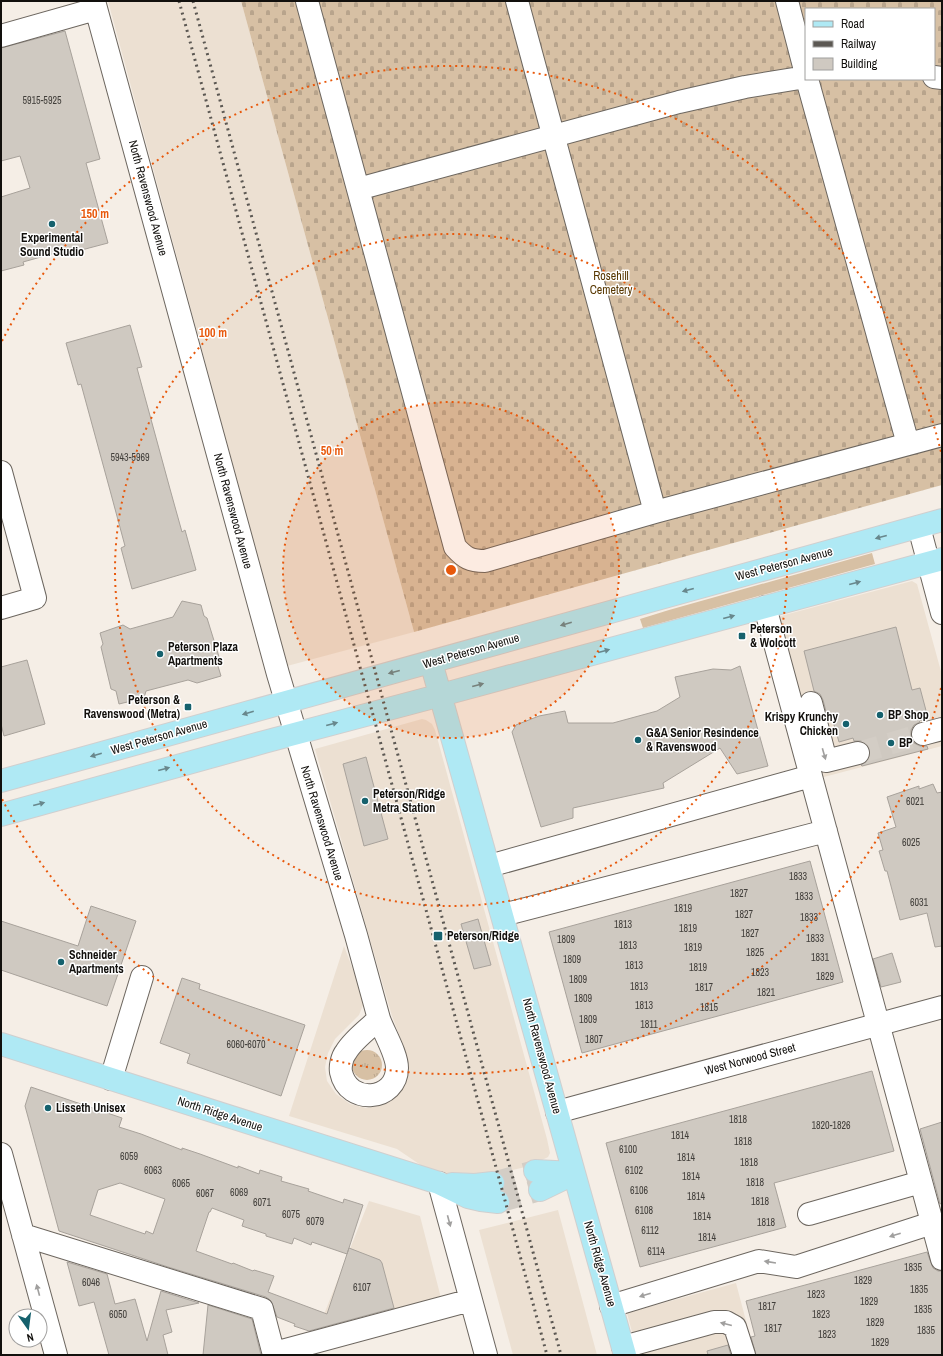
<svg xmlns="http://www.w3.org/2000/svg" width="943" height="1356" font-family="'Archivo Narrow',sans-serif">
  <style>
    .built { fill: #ece0d2 }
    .grass { fill: url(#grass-tufts) }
    .cemetery { fill: url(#cemetery-stones); fill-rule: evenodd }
    .garden { fill: #d7c0a4 }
    .building { fill: #cfc9c1; stroke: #a8a29b; fill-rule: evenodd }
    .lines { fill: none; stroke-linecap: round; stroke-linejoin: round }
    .minor-tunnel { stroke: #d3cdc5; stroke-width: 22; stroke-dasharray: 22 11; stroke-linecap: butt }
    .major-tunnel { stroke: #d3cdc5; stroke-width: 22; stroke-dasharray: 22 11; stroke-linecap: butt }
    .minor-casing { stroke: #6c665f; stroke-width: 24 }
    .major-casing { stroke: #d0cfcf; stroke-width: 24 }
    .minor { stroke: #fff; stroke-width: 22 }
    .major { stroke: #afe9f4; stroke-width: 22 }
    .rail { stroke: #5c5853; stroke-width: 3; stroke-dasharray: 2 4; stroke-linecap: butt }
    .oneway { fill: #68878c }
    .oneway2 { fill: #a09f9e }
    .ring { fill: none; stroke: #e8590c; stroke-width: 2; stroke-dasharray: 2 4 }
    .poi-dot { fill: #15616d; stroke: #fff; stroke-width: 1.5 }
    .labels { text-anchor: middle; stroke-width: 3; stroke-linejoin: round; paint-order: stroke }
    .number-label { font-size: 10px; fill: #413e3a }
    .street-label { font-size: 12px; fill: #12100d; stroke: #fff }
    .poi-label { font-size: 12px; font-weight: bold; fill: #12100d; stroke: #fff; text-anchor: start }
    .park-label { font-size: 12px; fill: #573700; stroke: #fff }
    .centre { fill: #e8590c; stroke: #fff; stroke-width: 2 }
    .ring-label { font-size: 12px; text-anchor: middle; font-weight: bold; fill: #e8590c; stroke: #fff; stroke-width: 3; stroke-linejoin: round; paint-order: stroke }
  </style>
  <defs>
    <pattern id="grass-tufts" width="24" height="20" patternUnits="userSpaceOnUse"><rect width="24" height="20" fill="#d7c0a4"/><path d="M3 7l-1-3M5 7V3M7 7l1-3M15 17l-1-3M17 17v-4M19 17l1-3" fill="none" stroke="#b8a48c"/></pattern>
    <pattern id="cemetery-stones" width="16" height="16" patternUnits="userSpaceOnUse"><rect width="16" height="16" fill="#d7c0a4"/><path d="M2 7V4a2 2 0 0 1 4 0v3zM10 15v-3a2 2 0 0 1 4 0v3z" fill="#b8a48c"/></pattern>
  </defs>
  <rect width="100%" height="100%" fill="#f5eee6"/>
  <path class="built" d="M108 1H241L414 632 287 666Z
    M912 581 917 584 942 675V746L820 778 777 617Z
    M422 719 426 720 432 724 435 730 547 1139 550 1153 548 1157 530 1166 474 1179 459 1178 425 1168 397 1149 289 1116 344 946 361 991 363 1005 359 1015 335 1039 328 1053 325 1067 327 1081 336 1094 350 1104 366 1108 378 1106 388 1102 399 1093 405 1084 409 1071 406 1053 392 1016 315 749Z
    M369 1201 420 1216 442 1302 315 1337Z
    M558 1210 597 1355H513L479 1230Z
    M736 1283 755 1355H638L627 1313Z"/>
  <path class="grass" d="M352 1065a15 15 0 1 1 30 0a15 15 0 1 1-30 0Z"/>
  <path class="cemetery" d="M241 1H942V485L414 632ZM806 9H934V79H806Z"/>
  <path class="garden" d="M872 553 875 564 643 628 640 619 669 610Z"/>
  <path class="building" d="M65 31 100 159 86 163 108 243 74 252 73 248 23 262 24 265 1 271V197L30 188 20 156 1 161V48Z
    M130 325 142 367 137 368 170 489 182 532 185 530 196 570 132 589 121 548 125 546 111 494 81 384 78 385 66 343Z
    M182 601 201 605 204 616 207 618 220 660 217 663 221 676 197 683 188 680 146 691 144 698 119 704 116 691 111 689 101 647 103 644 100 633 123 625 130 629 173 617Z
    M896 627 912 690 920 688 928 718 919 721 920 722 914 725 911 730V737L914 743 920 746H927L928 749 862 766 861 765 866 762 870 757V750L867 744 861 741H854L853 738 839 742 832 718 828 719 823 700 820 694 814 691 804 651Z
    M27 660 45 724 4 736 1 724V667Z
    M740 666 768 766 737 774 720 748 663 783 664 788 573 808V818L541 827 512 732 516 725 539 716 565 711 568 723H613L657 711 680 697 675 677 713 669 731 670Z
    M366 757 388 839 364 846 343 764Z
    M933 784 937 793 942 792V946L935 947 927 913 900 920 887 871H885L879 851 883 850 878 833 896 827 887 797 919 786V789Z
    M810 861 843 982 582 1053 549 932Z
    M91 906 136 921 107 1006 1 970V921L78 946Z
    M478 919 491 965 474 969 461 924Z
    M892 953 901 982 881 987 873 959Z
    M182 978 200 984 199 989 305 1025 281 1096 187 1063 190 1054 160 1043Z
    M872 1071 894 1151 774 1183 786 1227 640 1267 606 1143Z
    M31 1087 122 1118 119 1127 141 1134 182 1150V1148L200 1154 238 1168V1166L259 1174 260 1170 282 1177 281 1181 309 1189 308 1191 343 1203 344 1199 363 1205 347 1254 312 1242 311 1245 294 1238 292 1244 266 1236V1234L242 1226 244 1220 212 1208 210 1212H209L196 1251 232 1264 233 1263 253 1271 254 1270 274 1276 268 1292 327 1314 349 1248 380 1260 382 1263 394 1308 309 1331 294 1326 295 1324 277 1317 271 1301 266 1297 168 1267 59 1231 25 1106ZM120 1183 165 1199 153 1234 146 1231 145 1234 90 1215 98 1190Z
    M942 1122V1203L940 1204 920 1129Z
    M927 1252 933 1268 938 1271H942V1355H756L751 1337 755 1336 746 1301Z
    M67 1262 107 1274 115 1304 135 1299 147 1341 161 1291 199 1303 166 1310 172 1332 163 1335 168 1355H109L94 1302 79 1306Z
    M208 1305 252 1319 261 1355H203Z
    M728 1345 731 1355H708L707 1351Z"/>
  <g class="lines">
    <path class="minor-tunnel" d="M858 753 923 734"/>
    <path class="major-tunnel" d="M493 1183 535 1171
      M498 1202 540 1190"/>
    <defs>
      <path id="minor" d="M94 1 278 674 356 935 379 1019
        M307 1 455 547C465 558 470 561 485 561L655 512 942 435
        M517 1 655 512
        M787 1 806 74
        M1 36 96 9
        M934 77 942 78
        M807 79 908 444
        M358 189 679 102 745 87 806 77
        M1 472 35 598 1 608
        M919 527 942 613
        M765 607 942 1259
        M811 703 826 761 858 753
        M923 734 942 729
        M489 866 811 776
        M503 915 826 831
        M379 1019C384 1033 397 1054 397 1068 397 1101 348 1106 341 1072 340 1066 342 1057 346 1052 353 1040 368 1029 379 1019Z
        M111 1079 142 977
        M557 1112 942 1007
        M1 1154 56 1355
        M439 1183 486 1355
        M809 1214 921 1182
        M23 1235 262 1309 274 1355
        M611 1306 759 1261 796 1267 932 1223
        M623 1347 714 1322H726L735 1327 744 1355
        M274 1353 471 1300"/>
      <path id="major" d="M431 662 625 1355
        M1 781 942 520
        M1 815 264 742 441 695 942 559
        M1 1044 439 1183 468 1197 481 1200 498 1202
        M535 1171 574 1173
        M452 1184 475 1185 493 1183
        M540 1190 573 1174"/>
    </defs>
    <use href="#minor" class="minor-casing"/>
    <use href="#major" class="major-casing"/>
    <use href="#minor" class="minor"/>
    <use href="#major" class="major"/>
    <path class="rail" d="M179 1 547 1355
      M193 1 561 1355"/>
  </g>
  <defs><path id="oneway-solid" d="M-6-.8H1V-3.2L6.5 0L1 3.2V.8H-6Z"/></defs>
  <g class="oneway">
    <use href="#oneway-solid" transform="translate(881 537) rotate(165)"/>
    <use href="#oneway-solid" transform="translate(855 583) rotate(-15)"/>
    <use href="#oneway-solid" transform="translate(688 590) rotate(165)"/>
    <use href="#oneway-solid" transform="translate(729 617) rotate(-15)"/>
    <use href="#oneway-solid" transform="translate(566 624) rotate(164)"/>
    <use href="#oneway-solid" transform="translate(604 651) rotate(-15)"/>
    <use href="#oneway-solid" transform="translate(394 672) rotate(165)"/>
    <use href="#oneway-solid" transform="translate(478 685) rotate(-15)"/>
    <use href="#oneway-solid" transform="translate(248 713) rotate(164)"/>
    <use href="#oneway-solid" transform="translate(332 724) rotate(-15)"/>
    <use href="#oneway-solid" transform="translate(96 755) rotate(164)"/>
    <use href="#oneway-solid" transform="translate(164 769) rotate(-15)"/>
    <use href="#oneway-solid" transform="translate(39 804) rotate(-15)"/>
  </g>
  <g class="oneway2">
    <use href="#oneway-solid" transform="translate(824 754) rotate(74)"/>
    <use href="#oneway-solid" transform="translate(449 1221) rotate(75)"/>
    <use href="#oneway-solid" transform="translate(895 1235) rotate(162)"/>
    <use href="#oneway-solid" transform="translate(770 1262) rotate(-171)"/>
    <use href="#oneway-solid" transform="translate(38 1290) rotate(-105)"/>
    <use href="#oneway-solid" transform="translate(645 1295) rotate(163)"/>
    <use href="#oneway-solid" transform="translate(726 1324) rotate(-166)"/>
  </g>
  <circle cx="451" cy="570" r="168" fill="#e8590c" fill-opacity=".12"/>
  <g class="ring">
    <circle cx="451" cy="570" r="168"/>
    <circle cx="451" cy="570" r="336"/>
    <path d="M941 688A504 504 0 0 1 2 799M2 341A504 504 0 0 1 941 452"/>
  </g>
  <g class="poi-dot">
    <circle cx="52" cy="224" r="4"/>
    <rect x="738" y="632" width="8" height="8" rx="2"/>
    <circle cx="160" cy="654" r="4"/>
    <rect x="184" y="703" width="8" height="8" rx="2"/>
    <circle cx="880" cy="715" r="4"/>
    <circle cx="846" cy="724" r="4"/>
    <circle cx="638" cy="740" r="4"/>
    <circle cx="891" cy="743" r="4"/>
    <circle cx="365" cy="801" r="4"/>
    <rect x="433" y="931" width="10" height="10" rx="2"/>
    <circle cx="61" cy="962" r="4"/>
    <circle cx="48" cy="1108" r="4"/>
  </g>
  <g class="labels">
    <g class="number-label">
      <text x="42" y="104">5915-5925</text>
      <text x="130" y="461">5943-5969</text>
      <text x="915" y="805">6021</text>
      <text x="911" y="846">6025</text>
      <text x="798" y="880">1833</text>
      <text x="739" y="897">1827</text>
      <text x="804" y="900">1833</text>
      <text x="919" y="906">6031</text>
      <text x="683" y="912">1819</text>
      <text x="744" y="918">1827</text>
      <text x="809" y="921">1833</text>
      <text x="623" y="928">1813</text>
      <text x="688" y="932">1819</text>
      <text x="750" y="937">1827</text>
      <text x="815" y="942">1833</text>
      <text x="566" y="943">1809</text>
      <text x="628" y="949">1813</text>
      <text x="693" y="951">1819</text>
      <text x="755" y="956">1825</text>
      <text x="820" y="961">1831</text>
      <text x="572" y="963">1809</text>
      <text x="634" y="969">1813</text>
      <text x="698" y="971">1819</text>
      <text x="760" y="976">1823</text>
      <text x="825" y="980">1829</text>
      <text x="578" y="983">1809</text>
      <text x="639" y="990">1813</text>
      <text x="704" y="991">1817</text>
      <text x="766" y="996">1821</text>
      <text x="583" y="1002">1809</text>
      <text x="644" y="1009">1813</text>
      <text x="709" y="1011">1815</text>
      <text x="588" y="1023">1809</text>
      <text x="649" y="1028">1811</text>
      <text x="594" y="1043">1807</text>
      <text x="246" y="1048">6060-6070</text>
      <text x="738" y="1123">1818</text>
      <text x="831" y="1129">1820-1826</text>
      <text x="680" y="1139">1814</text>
      <text x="743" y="1145">1818</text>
      <text x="628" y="1153">6100</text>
      <text x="129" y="1160">6059</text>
      <text x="686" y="1161">1814</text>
      <text x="749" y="1166">1818</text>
      <text x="153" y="1174">6063</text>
      <text x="634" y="1174">6102</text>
      <text x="691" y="1180">1814</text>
      <text x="755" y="1186">1818</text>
      <text x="181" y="1187">6065</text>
      <text x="639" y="1194">6106</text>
      <text x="239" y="1196">6069</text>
      <text x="205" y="1197">6067</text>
      <text x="696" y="1200">1814</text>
      <text x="760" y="1205">1818</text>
      <text x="262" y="1206">6071</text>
      <text x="644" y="1214">6108</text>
      <text x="291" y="1218">6075</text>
      <text x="702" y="1220">1814</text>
      <text x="315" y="1225">6079</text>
      <text x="766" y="1226">1818</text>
      <text x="650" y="1234">6112</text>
      <text x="707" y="1241">1814</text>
      <text x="656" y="1255">6114</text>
      <text x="913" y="1271">1835</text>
      <text x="863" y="1284">1829</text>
      <text x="91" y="1286">6046</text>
      <text x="362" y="1291">6107</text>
      <text x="919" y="1293">1835</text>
      <text x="816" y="1298">1823</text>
      <text x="869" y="1305">1829</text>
      <text x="767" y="1310">1817</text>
      <text x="923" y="1313">1835</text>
      <text x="118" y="1318">6050</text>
      <text x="821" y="1318">1823</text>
      <text x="875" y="1326">1829</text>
      <text x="773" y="1332">1817</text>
      <text x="926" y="1334">1835</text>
      <text x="827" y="1338">1823</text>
      <text x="880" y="1346">1829</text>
    </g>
    <g class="street-label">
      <text transform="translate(148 198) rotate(75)" y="4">North Ravenswood Avenue</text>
      <text transform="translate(233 511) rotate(75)" y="4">North Ravenswood Avenue</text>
      <text transform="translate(784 564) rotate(-15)" y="4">West Peterson Avenue</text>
      <text transform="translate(471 651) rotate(-16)" y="4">West Peterson Avenue</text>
      <text transform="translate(159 737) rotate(-16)" y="4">West Peterson Avenue</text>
      <text transform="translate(322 823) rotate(73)" y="4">North Ravenswood Avenue</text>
      <text transform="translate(542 1056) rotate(75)" y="4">North Ravenswood Avenue</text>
      <text transform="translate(750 1059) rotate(-15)" y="4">West Norwood Street</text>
      <text transform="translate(220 1114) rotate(18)" y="4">North Ridge Avenue</text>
      <text transform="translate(600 1264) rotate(74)" y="4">North Ridge Avenue</text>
    </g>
    <g class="poi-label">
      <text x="52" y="242" text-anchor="middle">Experimental<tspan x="52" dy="14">Sound Studio</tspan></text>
      <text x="750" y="633">Peterson<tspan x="750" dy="14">&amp; Wolcott</tspan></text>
      <text x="168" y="651">Peterson Plaza<tspan x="168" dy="14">Apartments</tspan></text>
      <text x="180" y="704" text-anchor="end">Peterson &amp;<tspan x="180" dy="14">Ravenswood (Metra)</tspan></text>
      <text x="888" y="719">BP Shop</text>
      <text x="838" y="721" text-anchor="end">Krispy Krunchy<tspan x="838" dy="14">Chicken</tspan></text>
      <text x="646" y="737">G&amp;A Senior Resindence<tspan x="646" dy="14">&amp; Ravenswood</tspan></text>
      <text x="899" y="747">BP</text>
      <text x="373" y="798">Peterson/Ridge<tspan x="373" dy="14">Metra Station</tspan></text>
      <text x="447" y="940">Peterson/Ridge</text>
      <text x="69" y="959">Schneider<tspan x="69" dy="14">Apartments</tspan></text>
      <text x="56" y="1112">Lisseth Unisex</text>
    </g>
    <g class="park-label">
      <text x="611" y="280">Rosehill<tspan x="611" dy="14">Cemetery</tspan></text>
    </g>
  </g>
  <circle cx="451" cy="570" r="6" class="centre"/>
  <g class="ring-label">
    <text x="95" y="218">150 m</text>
    <text x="213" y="337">100 m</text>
    <text x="332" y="455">50 m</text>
  </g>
  <rect width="943" height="1356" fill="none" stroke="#12100d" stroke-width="4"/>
  <rect x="805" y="8" width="130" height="72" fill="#ffffff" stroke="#a09f9e"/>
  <rect x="813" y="21" width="20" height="6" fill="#afe9f4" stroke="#a09f9e"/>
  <text x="841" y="28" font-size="12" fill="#12100d">Road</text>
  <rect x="813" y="41" width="20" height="6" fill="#5c5853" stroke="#a09f9e"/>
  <text x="841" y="48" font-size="12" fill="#12100d">Railway</text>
  <rect x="813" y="58" width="20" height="12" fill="#cfc9c1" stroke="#a09f9e"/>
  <text x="841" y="68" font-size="12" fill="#12100d">Building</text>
  <g transform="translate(28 1328) rotate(166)"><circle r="19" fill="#ffffff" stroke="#a09f9e"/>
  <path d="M0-3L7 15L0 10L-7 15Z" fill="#15616d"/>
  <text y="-6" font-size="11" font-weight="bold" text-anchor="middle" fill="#12100d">N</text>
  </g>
</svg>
